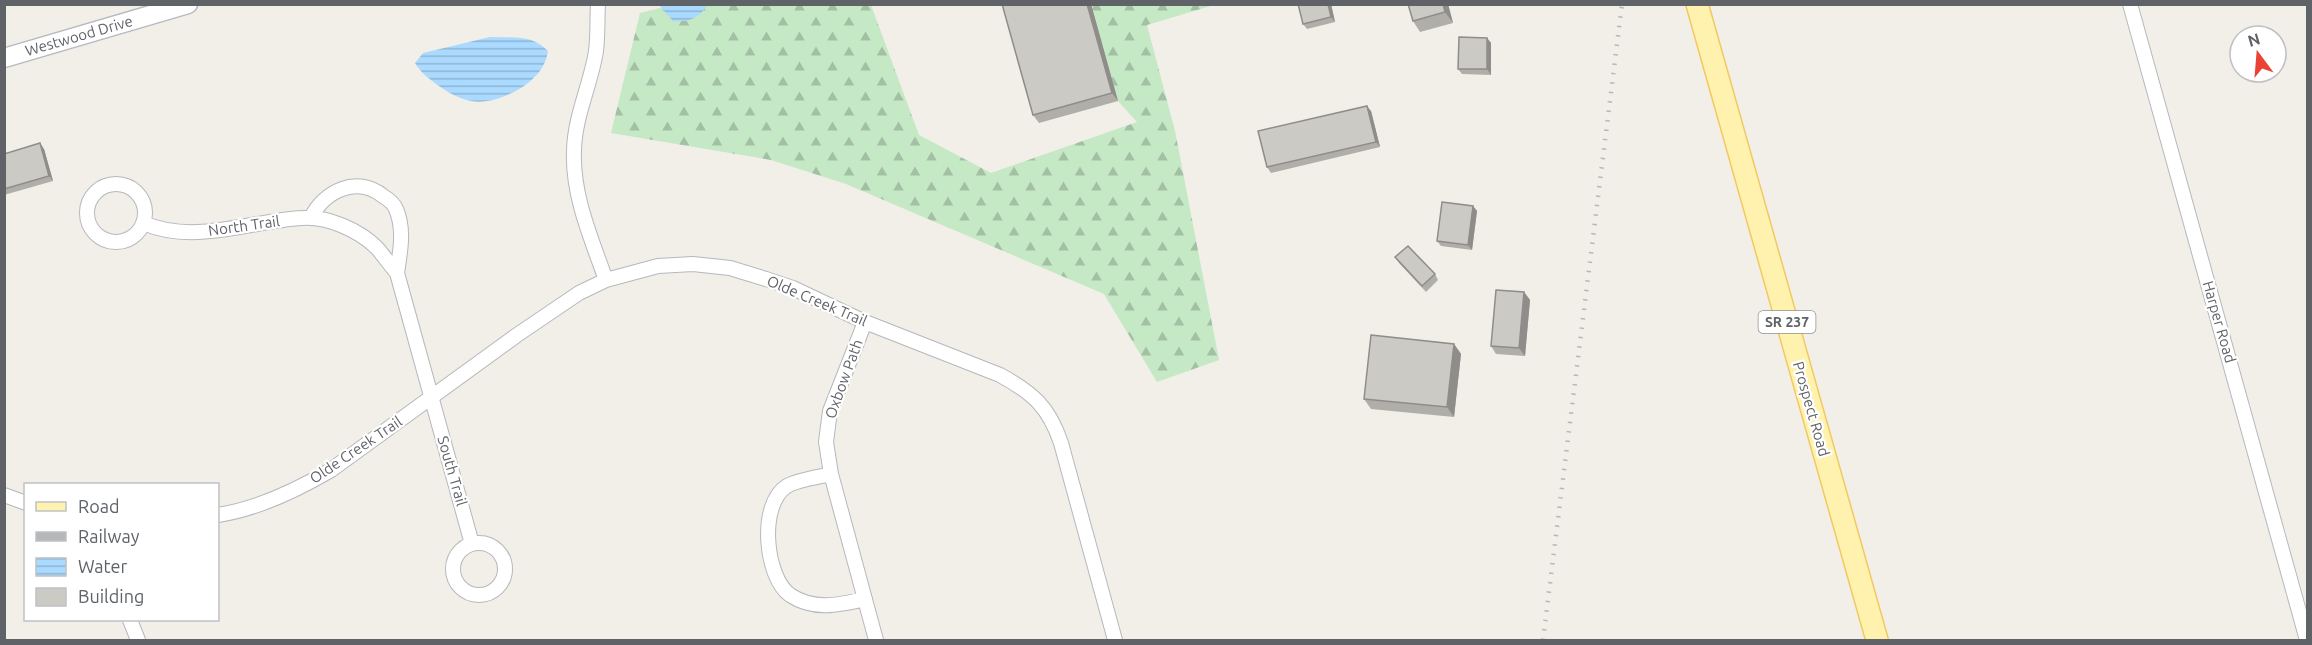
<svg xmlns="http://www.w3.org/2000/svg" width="2312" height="645" font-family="Ubuntu,sans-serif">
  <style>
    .forest { fill: url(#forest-firs) }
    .water { fill: url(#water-rules) }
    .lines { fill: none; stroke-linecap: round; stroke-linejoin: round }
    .street-casing { stroke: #b5b8bc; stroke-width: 16 }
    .secondary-casing { stroke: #b6babf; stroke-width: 21 }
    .primary-casing { stroke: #f2c960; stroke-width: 24 }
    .street { stroke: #fff; stroke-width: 14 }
    .secondary { stroke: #fff; stroke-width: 18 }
    .primary { stroke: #fff2af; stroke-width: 21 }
    .rail { stroke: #b6b7b8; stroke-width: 4.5; stroke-dasharray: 1.5 8; stroke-linecap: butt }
    .wall { fill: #afaea9 }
    .shaded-wall { fill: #8f8d8a }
    .building { fill: #cccac5; stroke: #8f8d8a; stroke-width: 1.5 }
    .labels { text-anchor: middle; stroke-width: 4.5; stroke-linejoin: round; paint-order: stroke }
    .shield { fill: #fff; stroke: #8f9295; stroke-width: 1.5 }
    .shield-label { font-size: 14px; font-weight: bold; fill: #5f6368 }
    .street-label { font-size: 15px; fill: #5f6368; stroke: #fff }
  </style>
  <defs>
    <pattern id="forest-firs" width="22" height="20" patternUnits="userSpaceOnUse" patternTransform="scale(1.5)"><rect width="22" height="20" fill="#c5e8c5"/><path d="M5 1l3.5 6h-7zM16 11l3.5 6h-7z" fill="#a3c0a4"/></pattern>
    <pattern id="water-rules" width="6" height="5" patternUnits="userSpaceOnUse" patternTransform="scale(1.5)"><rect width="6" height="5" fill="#aadaff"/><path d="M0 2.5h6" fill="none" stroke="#8eb4d2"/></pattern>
  </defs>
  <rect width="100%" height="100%" fill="#f1efe8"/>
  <path class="forest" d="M676 4 871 5 919 135 991 173 1137 122 1118 101 1091 5H1214L1147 25 1175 131 1219 360 1157 382 1104 294 846 184 771 160 611 133 640 13Z"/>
  <path class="water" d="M659 5H707C699 19 689 22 673 21Z
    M490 37C512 38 532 34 548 51 546 67 535 79 521 88 490 106 468 107 439 86 429 79 421 73 415 63L423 53Z"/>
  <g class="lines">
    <defs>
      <path id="street" d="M598 4C597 20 598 36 596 51 591 84 575 115 574 150 572 195 591 238 606 280
        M2130 4 2307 640
        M87 213a29 29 0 1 1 58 0a29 29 0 1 1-58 0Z
        M311 218C324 191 357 175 383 196 388 199 394 204 396 209 405 230 400 252 397 273
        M143 223C195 245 249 221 302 218 327 216 359 230 377 248 384 256 390 265 397 273L472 544
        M865 322 830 411 826 442 831 474 876 640
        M831 474C819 477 797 480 787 486 758 504 765 577 790 595 814 611 839 605 865 599
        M4 495 26 503
        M218 515C257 509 297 490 331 470L517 335 579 293 606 280 658 266 693 264 730 268 766 279 793 288 865 322 1000 375C1033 393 1049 407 1061 443L1115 640
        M453 569a26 26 0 1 1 52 0a26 26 0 1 1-52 0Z
        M130 620 138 640"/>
      <path id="secondary" d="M4 58 188 4"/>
      <path id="primary" d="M1697 4 1877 640"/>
    </defs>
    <use href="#street" class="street-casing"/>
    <use href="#secondary" class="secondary-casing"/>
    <use href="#primary" class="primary-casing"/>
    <use href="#street" class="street"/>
    <use href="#secondary" class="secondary"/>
    <use href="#primary" class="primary"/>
    <path class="rail" d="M1543 640 1622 4"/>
  </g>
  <path class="wall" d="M1091 4 1118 101 1039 123 1033 115Z
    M1331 4 1335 22 1307 29 1303 24Z
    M1448 4 1453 23 1420 32 1413 21Z
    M1487 38 1491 43V75L1462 74 1458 69Z
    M1371 111 1380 147 1271 173 1267 167Z
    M44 149 53 181 4 195V154Z
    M1473 206 1477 211 1472 250 1441 246 1437 241Z
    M1395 257 1435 274 1438 280 1426 292 1399 263Z
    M1524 292 1530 300 1525 356 1496 354 1491 346Z
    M1454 344 1461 354 1454 417 1371 409 1364 399Z"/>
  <path class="shaded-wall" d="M1087 4H1091L1118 101 1112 93Z
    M1328 4H1331L1335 22 1331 17Z
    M1443 4H1448L1453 23 1445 12Z
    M1487 38 1491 43V75L1487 69Z
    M1367 106 1371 111 1380 147 1376 142Z
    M40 143 44 149 53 181 49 176Z
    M1473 206 1477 211 1472 250 1468 245Z
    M1524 292 1530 300 1525 356 1519 348Z
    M1454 344 1461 354 1454 417 1447 407Z"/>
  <path class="building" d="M1002 4H1087L1112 93 1033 115Z
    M1298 4H1328L1331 17 1303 24Z
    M1408 4H1443L1445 12 1413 21Z
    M1459 37 1487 38V69H1458Z
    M1367 106 1376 142 1267 167 1258 131Z
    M40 143 49 176 4 189V154Z
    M1442 202 1473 206 1468 245 1437 241Z
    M1408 246 1435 274 1422 286 1395 257Z
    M1496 290 1524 292 1519 348 1491 346Z
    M1371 335 1454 344 1447 407 1364 399Z"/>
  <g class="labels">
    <rect class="shield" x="1758.5" y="311" width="57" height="22" rx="4.5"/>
    <g class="shield-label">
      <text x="1787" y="327">SR 237</text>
    </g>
    <g class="street-label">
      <text transform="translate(79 36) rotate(-16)" y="5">Westwood Drive</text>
      <text transform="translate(244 226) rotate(-8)" y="5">North Trail</text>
      <text transform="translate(817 301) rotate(23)" y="5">Olde Creek Trail</text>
      <text transform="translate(2219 322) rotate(74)" y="5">Harper Road</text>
      <text transform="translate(844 379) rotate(-70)" y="5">Oxbow Path</text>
      <text transform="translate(1811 409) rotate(74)" y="5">Prospect Road</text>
      <text transform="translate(356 450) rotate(-34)" y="5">Olde Creek Trail</text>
      <text transform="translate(452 471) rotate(74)" y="5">South Trail</text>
    </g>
  </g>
  <rect width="2312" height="645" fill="none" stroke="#5f6368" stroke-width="12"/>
  <rect x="24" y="483" width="195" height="138" fill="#ffffff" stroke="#bfc1c3" stroke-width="1.5"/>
  <rect x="36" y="502" width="30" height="9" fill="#fff2af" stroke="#bfc1c3" stroke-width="1.5"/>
  <text x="78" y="513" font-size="18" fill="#5f6368">Road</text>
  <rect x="36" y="532" width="30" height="9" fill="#b6b7b8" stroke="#bfc1c3" stroke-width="1.5"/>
  <text x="78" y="543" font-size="18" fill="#5f6368">Railway</text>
  <rect x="36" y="558" width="30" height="18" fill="url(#water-rules)" stroke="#bfc1c3" stroke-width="1.5"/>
  <text x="78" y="573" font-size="18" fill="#5f6368">Water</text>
  <rect x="36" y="588" width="30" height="18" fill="#cccac5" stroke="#bfc1c3" stroke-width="1.5"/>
  <text x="78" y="603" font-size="18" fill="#5f6368">Building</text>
  <g transform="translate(2258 54) rotate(344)"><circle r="28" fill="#ffffff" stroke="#bfc1c3" stroke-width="1.5"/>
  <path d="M0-4.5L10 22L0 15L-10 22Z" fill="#ea4335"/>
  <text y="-9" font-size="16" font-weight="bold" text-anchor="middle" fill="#5f6368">N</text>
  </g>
</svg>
